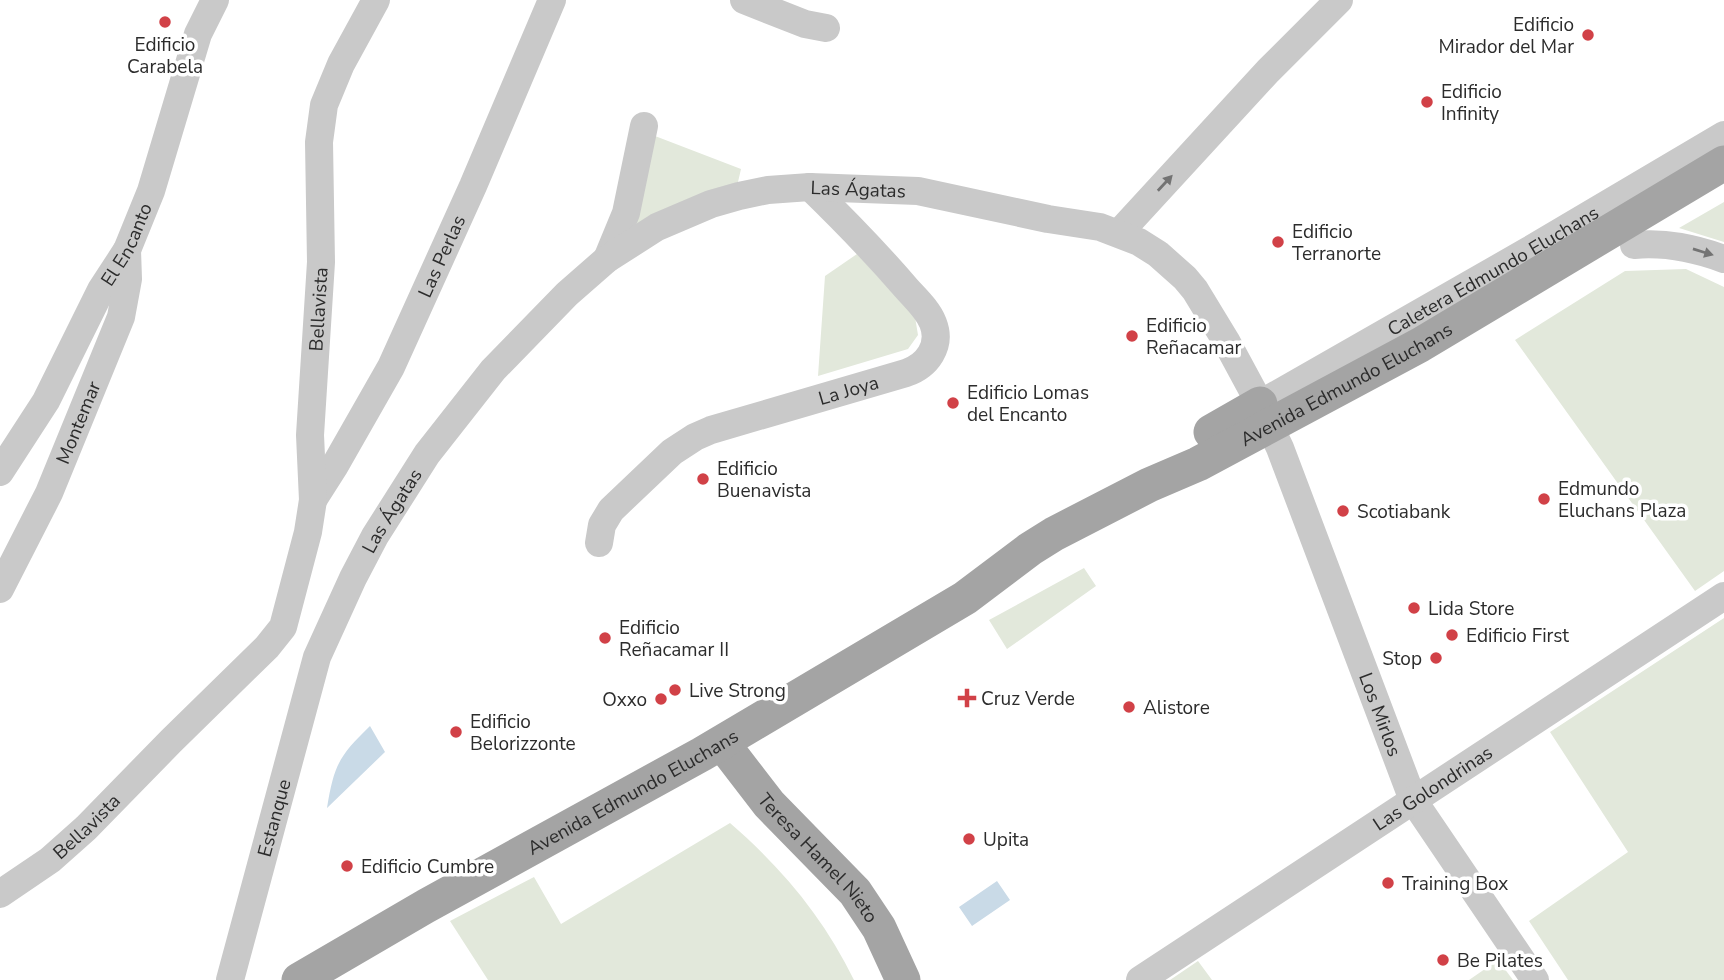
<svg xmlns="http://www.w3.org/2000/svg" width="1724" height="980" font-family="'Nunito Sans',sans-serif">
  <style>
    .green { fill: #e2e8db }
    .water { fill: #c9dae7 }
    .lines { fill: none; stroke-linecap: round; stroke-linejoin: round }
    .minor { stroke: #c9c9c9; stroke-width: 28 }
    .major { stroke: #a4a4a4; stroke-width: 35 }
    .oneway { fill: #737373 }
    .poi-dot { fill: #d14147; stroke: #fff; stroke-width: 2.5 }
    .labels { text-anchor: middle; stroke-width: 7; stroke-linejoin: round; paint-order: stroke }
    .poi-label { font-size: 19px; fill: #2c2c2c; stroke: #fff; text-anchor: start }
    .street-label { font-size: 19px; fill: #2c2c2c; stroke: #fff }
  </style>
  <rect width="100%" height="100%" fill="#fff"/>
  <path class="green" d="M655 136 741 169 738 182 643 226 632 222Z
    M1724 202V242L1679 228Z
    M857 254 915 317 918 335 908 349 818 376 825 276Z
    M1686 269 1724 287V571L1695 591 1515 340 1625 271Z
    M1084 568 1096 586 1007 649 989 620Z
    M1724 618V980H1568L1529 921 1628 852 1550 732Z
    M730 823C782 868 824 918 854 980H488L450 921 534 877 561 924Z
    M1498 960 1513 980H1469Z
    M1198 961 1212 980H1170Z"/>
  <path class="water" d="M370 726 385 752 327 808C334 765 339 756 370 726Z
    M997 881 1010 900 972 926 959 907Z"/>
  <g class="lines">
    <g class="minor">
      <path d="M744 0 805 24 826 28"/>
      <path d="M1119 233 1268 71 1339 0"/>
      <path d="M1634 245C1666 242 1694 248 1724 259"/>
      <path d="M607 259 626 213 644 126"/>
      <path id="s1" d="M1270 427 1280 448 1413 800 1535 980"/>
      <path id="s2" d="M0 472 46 401 101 290 127 250 151 191 198 34 215 0"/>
      <path id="s3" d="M313 500 334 467 391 367 473 186 552 0"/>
      <path id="s4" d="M599 543 602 525 611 510 672 452 695 437 711 430 906 373C927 366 942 346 933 323 928 310 916 299 907 289 876 253 844 220 810 187"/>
      <path id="s5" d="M0 589 49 493 121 317 128 279 127 250"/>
      <path id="s6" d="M0 894 50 860 86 828 171 741 267 647 283 627 308 532 313 500 310 435 321 262 319 142 324 105 341 64 376 0"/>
      <path id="s7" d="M230 980 317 657 353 578 375 536 427 454 493 370 567 294 607 259 657 227 711 204 739 196 768 190 810 187 918 191 1048 219 1100 227 1139 242 1158 254 1185 278 1195 290 1226 341 1260 404 1528 251 1724 135"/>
      <path id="s8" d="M1140 980 1724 596"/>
    </g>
    <g class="major">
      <path d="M1211 432 1260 404"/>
      <path id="s9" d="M722 743 769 804 855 892 879 928 903 980"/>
      <path id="s10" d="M299 980 426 906 702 754 965 598 1030 549 1054 534 1149 485 1198 464 1420 345 1724 163"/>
    </g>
  </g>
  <defs><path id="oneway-solid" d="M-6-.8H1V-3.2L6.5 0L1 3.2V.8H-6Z" transform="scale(1.75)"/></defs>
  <g class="oneway">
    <use href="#oneway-solid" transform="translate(1165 183) rotate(-47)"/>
    <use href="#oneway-solid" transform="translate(1703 252) rotate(17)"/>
  </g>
  <g class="poi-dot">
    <circle cx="165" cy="22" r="7"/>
    <circle cx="1588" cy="35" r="7"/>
    <circle cx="1427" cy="102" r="7"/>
    <circle cx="1278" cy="242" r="7"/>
    <circle cx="1132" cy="336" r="7"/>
    <circle cx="953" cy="403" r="7"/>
    <circle cx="703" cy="479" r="7"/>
    <circle cx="1544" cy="499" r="7"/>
    <circle cx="1343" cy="511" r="7"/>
    <circle cx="1414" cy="608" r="7"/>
    <circle cx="1452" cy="635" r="7"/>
    <circle cx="605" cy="638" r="7"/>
    <circle cx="1436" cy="658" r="7"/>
    <circle cx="675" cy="690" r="7"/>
    <path d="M963.5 687.5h7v7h7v7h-7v7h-7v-7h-7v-7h7z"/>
    <circle cx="661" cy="699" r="7"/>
    <circle cx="1129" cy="707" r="7"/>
    <circle cx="456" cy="732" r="7"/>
    <circle cx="969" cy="839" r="7"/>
    <circle cx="347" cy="866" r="7"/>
    <circle cx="1388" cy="883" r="7"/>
    <circle cx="1443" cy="960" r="7"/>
  </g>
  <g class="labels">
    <g class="poi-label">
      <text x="1574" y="31" text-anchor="end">Edificio<tspan x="1574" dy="22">Mirador del Mar</tspan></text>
      <text x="165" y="51" text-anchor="middle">Edificio<tspan x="165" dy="22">Carabela</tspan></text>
      <text x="1441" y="98">Edificio<tspan x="1441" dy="22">Infinity</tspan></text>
      <text x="1292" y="238">Edificio<tspan x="1292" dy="22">Terranorte</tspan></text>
      <text x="1146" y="332">Edificio<tspan x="1146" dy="22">Reñacamar</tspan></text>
      <text x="967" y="399">Edificio Lomas<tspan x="967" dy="22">del Encanto</tspan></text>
      <text x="717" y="475">Edificio<tspan x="717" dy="22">Buenavista</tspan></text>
      <text x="1558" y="495">Edmundo<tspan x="1558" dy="22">Eluchans Plaza</tspan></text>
      <text x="1357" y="518">Scotiabank</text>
      <text x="1428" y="615">Lida Store</text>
      <text x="619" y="634">Edificio<tspan x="619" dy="22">Reñacamar II</tspan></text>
      <text x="1466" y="642">Edificio First</text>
      <text x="1422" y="665" text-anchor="end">Stop</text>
      <text x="689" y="697">Live Strong</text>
      <text x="981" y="705">Cruz Verde</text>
      <text x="647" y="706" text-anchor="end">Oxxo</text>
      <text x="1143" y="714">Alistore</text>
      <text x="470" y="728">Edificio<tspan x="470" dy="22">Belorizzonte</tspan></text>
      <text x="983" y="846">Upita</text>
      <text x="361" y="873">Edificio Cumbre</text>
      <text x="1402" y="890">Training Box</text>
      <text x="1457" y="967">Be Pilates</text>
    </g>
    <g class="street-label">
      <text dy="7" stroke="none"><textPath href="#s7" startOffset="1099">Las Ágatas</textPath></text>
      <text dy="7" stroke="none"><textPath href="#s2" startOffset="261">El Encanto</textPath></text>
      <text dy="7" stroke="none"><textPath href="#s3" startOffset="276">Las Perlas</textPath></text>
      <text dy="7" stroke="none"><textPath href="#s7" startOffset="1860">Caletera Edmundo Eluchans</textPath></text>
      <text dy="7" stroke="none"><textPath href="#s6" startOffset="712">Bellavista</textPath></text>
      <text dy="7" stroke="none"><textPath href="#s10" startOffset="1206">Avenida Edmundo Eluchans</textPath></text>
      <text dy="7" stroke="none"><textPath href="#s4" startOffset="308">La Joya</textPath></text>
      <text dy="7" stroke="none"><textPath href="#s5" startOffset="184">Montemar</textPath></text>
      <text dy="7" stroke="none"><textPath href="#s7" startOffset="499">Las Ágatas</textPath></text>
      <text dy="7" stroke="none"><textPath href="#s1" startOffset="308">Los Mirlos</textPath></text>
      <text dy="7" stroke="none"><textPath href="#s8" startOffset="350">Las Golondrinas</textPath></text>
      <text dy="7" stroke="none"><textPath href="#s10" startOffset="383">Avenida Edmundo Eluchans</textPath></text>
      <text dy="7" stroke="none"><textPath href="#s7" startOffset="168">Estanque</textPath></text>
      <text dy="7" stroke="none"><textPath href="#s6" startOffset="110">Bellavista</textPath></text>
      <text dy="7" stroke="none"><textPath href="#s9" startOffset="150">Teresa Hamel Nieto</textPath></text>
    </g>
  </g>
</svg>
